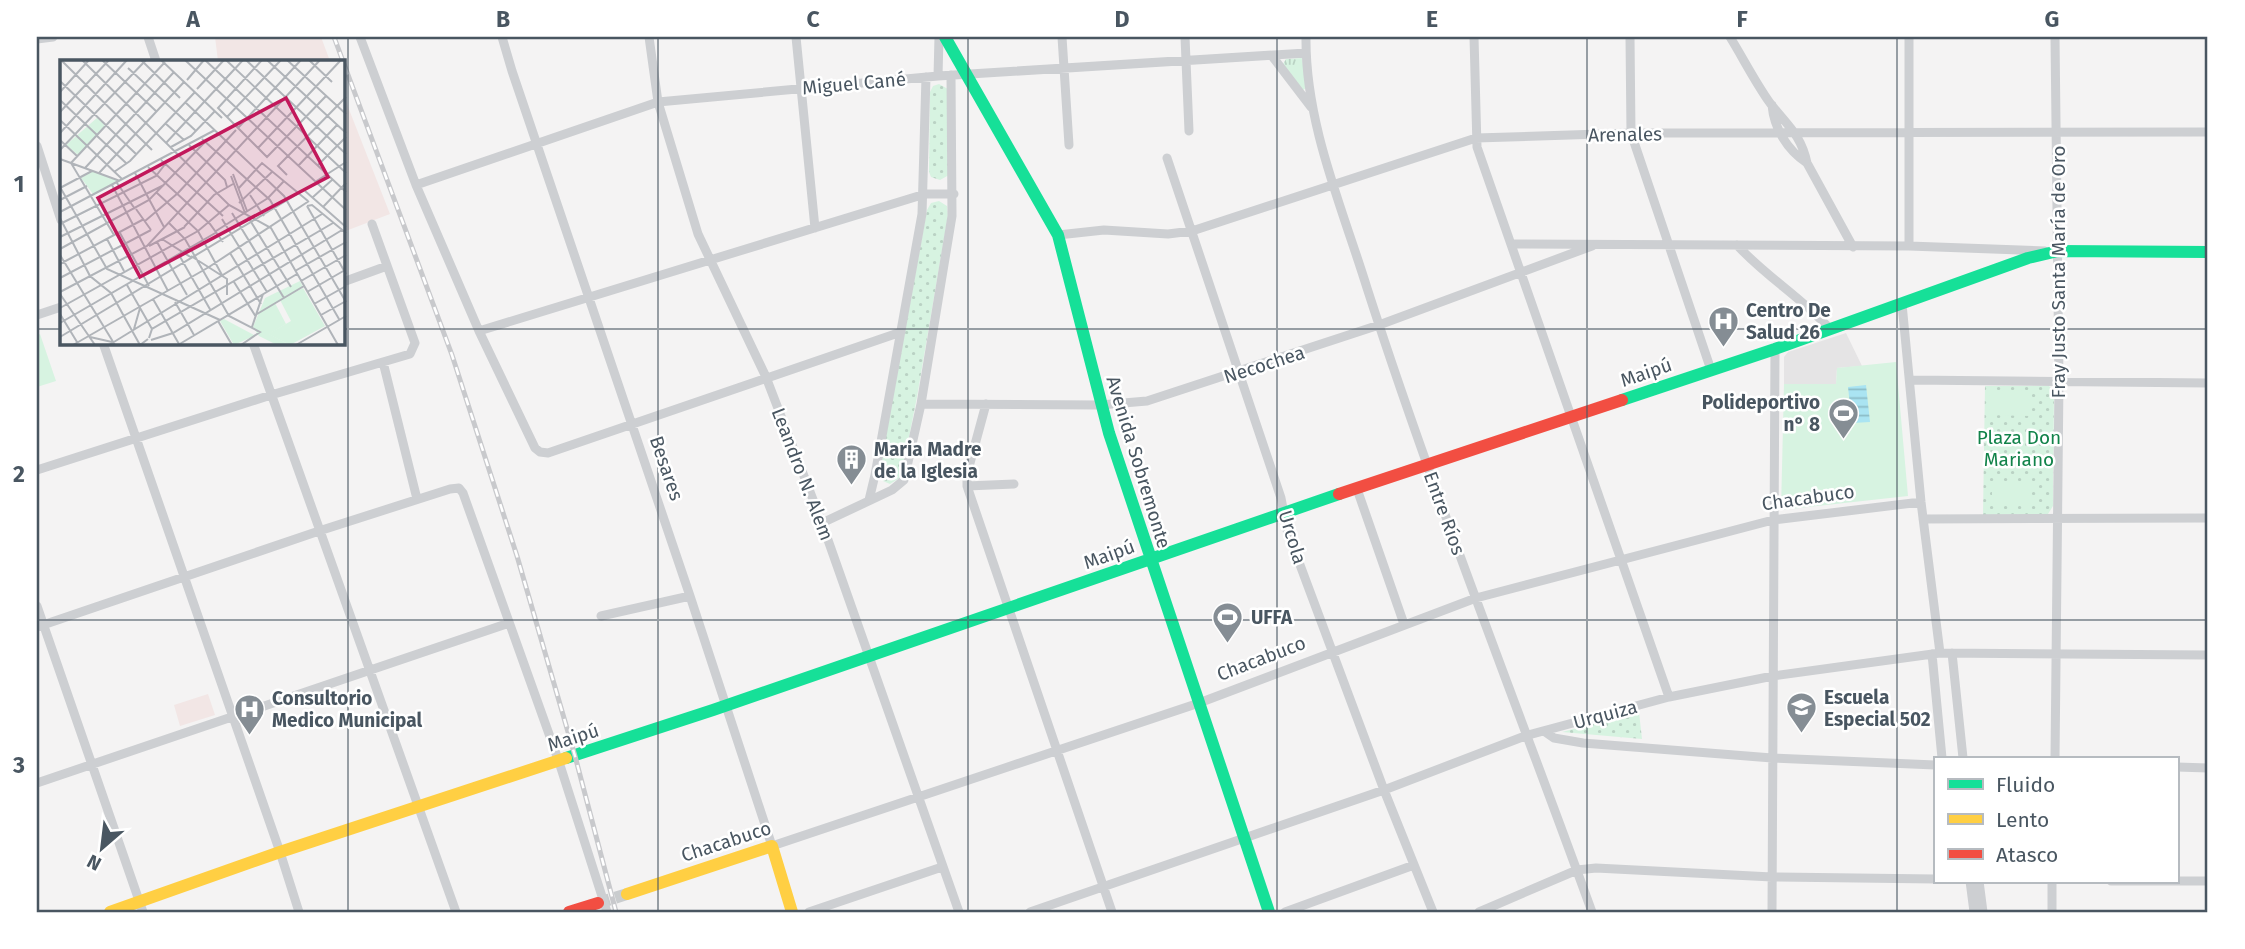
<svg xmlns="http://www.w3.org/2000/svg" width="2245" height="949" font-family="'Fira Sans',sans-serif">
  <style>
    .education { fill: #e5e4e5 }
    .medical { fill: #f2e6e5 }
    .grass { fill: url(#grass-tufts) }
    .park { fill: url(#park-dots) }
    .pitch { fill: #d7f3e1 }
    .water { fill: url(#water-rules) }
    .lines { fill: none; stroke-linecap: round; stroke-linejoin: round }
    .secondary-tunnel { stroke: #c9ccce; stroke-width: 12; stroke-dasharray: 12 6; stroke-linecap: butt }
    .street { stroke: #cdcfd2; stroke-width: 9 }
    .fast { stroke: #16e098; stroke-width: 12 }
    .slow { stroke: #ffcf43; stroke-width: 12 }
    .jam { stroke: #f24e42; stroke-width: 12 }
    .rail-casing { stroke: #c8c9cc; stroke-width: 5 }
    .rail { stroke: #fff; stroke-width: 2.5; stroke-dasharray: 8; stroke-linecap: butt }
    .grid { fill: none; stroke: #495661; stroke-width: 2; stroke-opacity: 0.55 }
    .labels { text-anchor: middle; stroke-width: 5; stroke-linejoin: round; paint-order: stroke }
    .street-label { font-size: 19px; fill: #495661; stroke: #fff }
    .poi-label { font-size: 19px; font-weight: bold; fill: #495661; stroke: #fff; text-anchor: start }
    .park-label { font-size: 19px; fill: #12834a; stroke: #fff }
    .inset-road { fill: none; stroke: #b0b4b9; stroke-width: 2 }
    .view { fill: #c2185b; fill-opacity: 0.15; stroke: #c2185b; stroke-width: 3.5 }
    .inset-edge { fill: none; stroke: #495661; stroke-width: 3.5 }
    .neatline { fill: none; stroke: #495661; stroke-width: 2.5 }
    .grid-label { font-size: 23px; text-anchor: middle; font-weight: bold; fill: #495661 }
  </style>
  <defs>
    <pattern id="grass-tufts" width="24" height="20" patternUnits="userSpaceOnUse" patternTransform="scale(1.75)"><rect width="24" height="20" fill="#d7f3e1"/><path d="M3 7l-1-3M5 7V3M7 7l1-3M15 17l-1-3M17 17v-4M19 17l1-3" fill="none" stroke="#bad2c4"/></pattern>
    <pattern id="park-dots" width="8" height="8" patternUnits="userSpaceOnUse" patternTransform="scale(1.75)"><rect width="8" height="8" fill="#d7f3e1"/><path d="M2 2h.1M6 6h.1" fill="none" stroke="#bad2c4" stroke-width="1.8" stroke-linecap="round"/></pattern>
    <pattern id="water-rules" width="6" height="5" patternUnits="userSpaceOnUse" patternTransform="scale(1.75)"><rect width="6" height="5" fill="#aae4f2"/><path d="M0 2.5h6" fill="none" stroke="#8cbcc7"/></pattern>
  </defs>
  <rect width="100%" height="100%" fill="#f4f3f3"/>
  <path class="education" d="M1846 333 1862 366 1837 368 1836 384H1784V357L1788 352Z"/>
  <path class="medical" d="M215 37H321L330 61H218Z
    M343 94 390 214 343 232Z
    M208 694 215 715 180 726 174 705Z"/>
  <path class="grass" d="M1302 58 1306 88 1303 90 1283 64 1286 59Z"/>
  <path class="park" d="M939 84 948 89 949 175 940 180 931 177 929 172 930 92 933 86Z
    M939 201 947 206 948 215 917 397 901 477 890 484 883 481 879 474 927 210 931 203Z
    M1985 386H2049L2054 391 2053 506 2048 514 1983 515Z
    M1639 712 1642 739 1562 732Z"/>
  <path class="pitch" d="M40 334 56 381 37 387V336Z
    M1896 362 1908 496 1781 510 1784 384H1836L1837 368Z
    M1990 390 2031 391 2030 416 1990 415Z
    M1992 481H2029V504H1992Z"/>
  <path class="water" d="M1866 385 1870 422 1852 423 1848 387Z"/>
  <g class="lines">
    <path class="secondary-tunnel" d="M598 903 627 894"/>
    <path class="street" d="M148 37 156 61
      M360 37 416 185 479 331 535 448 540 452 548 453 901 332
      M502 37 512 71 690 596 772 846 1199 703 1476 598 1773 520 1921 502
      M649 37 658 102 698 234 766 377 822 523 959 912
      M796 37 815 228
      M1062 37 1069 145
      M1185 37 1189 131
      M1306 37C1305 123 1342 207 1367 288 1435 499 1517 705 1592 912
      M1474 37 1477 147 1669 697
      M1630 37 1631 133 1711 370
      M1730 37C1743 58 1755 82 1770 103 1786 124 1801 134 1807 163L1853 247
      M2055 37 2059 381 2055 758
      M37 39 53 37
      M1272 56 1311 107
      M938 76 939 37
      M1772 105C1774 128 1787 150 1807 163
      M37 146 61 220
      M1167 158 1281 498 1287 530 1384 790 1433 912
      M416 185 658 102 938 76 1306 53
      M1058 235 1104 230 1168 234 1192 231 1476 138 1631 133 2208 132
      M1512 244 1909 246 2045 251
      M1737 245C1765 276 1801 297 1829 328
      M1909 246V37
      M343 282 387 266
      M1902 304 1921 502 1940 653
      M37 315 61 307
      M479 331 925 194H954
      M103 343 280 852 299 912
      M253 343 456 912
      M383 362 417 499
      M1910 380 2208 383
      M921 404 1100 405 1147 401 1379 325 1592 246
      M986 404 967 474V486L1112 912
      M37 470 271 395 410 354 415 343 372 224
      M967 486 1014 484
      M1357 489 1404 624
      M869 500 875 475 922 214 926 77
      M1923 519 2208 518
      M822 523 892 490 904 480 921 404 952 216 951 75
      M37 606 143 912
      M601 616 690 596
      M37 627 319 531 450 489 459 488 463 493 559 762 607 912
      M1952 653 1963 758
      M1932 654 1942 758
      M1544 731 1554 738 1583 743 1772 758 1935 765
      M2177 767 2208 768
      M37 783 509 623
      M1970 881 1974 912
      M1979 881 1983 912
      M2052 881V912
      M2111 881H2208
      M809 912 942 867
      M1030 912 1384 790 1525 736 1669 697 1773 676 1940 653 2208 655
      M1285 912 1414 865
      M1479 912 1577 870 1596 868 1772 877 1935 879
      M1772 912 1775 349"/>
    <path class="fast" d="M945 37 1058 235 1109 433 1269 912
      M1622 400 1775 349 2028 258 2058 251 2208 252
      M566 758 713 710 1339 494"/>
    <path class="slow" d="M627 894 772 846 792 912
      M110 912 280 852 566 758"/>
    <path class="jam" d="M1339 494 1622 400
      M569 912 598 903"/>
    <defs>
      <path id="rail" d="M334 37 452 355 517 556 575 756 616 912"/>
    </defs>
    <use href="#rail" class="rail-casing"/>
    <use href="#rail" class="rail"/>
  </g>
  <path class="grid" d="M348 37V912M658 37V912M968 37V912M1277 37V912M1587 37V912M1897 37V912M37 329H61M343 329H2208M37 620H2208"/>
  <defs>
    <symbol id="hospital-pin" viewBox="-11 -11 22 30"><path d="M0 17L-7.5 6A9.5 9.5 0 1 1 7.5 6Z" fill="#858d94" stroke="#fff"/><path d="M-5-5h3v3.5h4V-5h3V5h-3V1.5h-4V5h-3Z" fill="#fff"/></symbol>
    <symbol id="stadium-pin" viewBox="-11 -11 22 30"><path d="M0 17L-7.5 6A9.5 9.5 0 1 1 7.5 6Z" fill="#858d94" stroke="#fff"/><path d="M0-5a6.5 5 0 1 0 0 10a6.5 5 0 1 0 0-10ZM-3.5-1.8h7v3.6h-7Z" fill="#fff"/></symbol>
    <symbol id="building-pin" viewBox="-11 -11 22 30"><path d="M0 17L-7.5 6A9.5 9.5 0 1 1 7.5 6Z" fill="#858d94" stroke="#fff"/><path d="M-4-6H4V6H1V3H-1V6H-4ZM-2.5-4.3h1.7v1.8h-1.7ZM.8-4.3h1.7v1.8H.8ZM-2.5-1h1.7V.8h-1.7ZM.8-1h1.7V.8H.8Z" fill="#fff"/></symbol>
    <symbol id="school-pin" viewBox="-11 -11 22 30"><path d="M0 17L-7.5 6A9.5 9.5 0 1 1 7.5 6Z" fill="#858d94" stroke="#fff"/><path d="M0-5L7-2L0 1L-7-2ZM-4 1L0 2.5L4 1V4Q0 6-4 4Z" fill="#fff"/></symbol>
  </defs>
  <g fill-rule="evenodd">
    <use href="#hospital-pin" x="1706" y="304" width="35" height="47"/>
    <use href="#stadium-pin" x="1826" y="396" width="35" height="47"/>
    <use href="#building-pin" x="834" y="442" width="35" height="47"/>
    <use href="#stadium-pin" x="1210" y="600" width="35" height="47"/>
    <use href="#school-pin" x="1784" y="690" width="35" height="47"/>
    <use href="#hospital-pin" x="232" y="692" width="35" height="47"/>
  </g>
  <g class="labels">
    <g class="street-label">
      <text transform="translate(854 83) rotate(-5)" y="7">Miguel Cané</text>
      <text transform="translate(1625 134) rotate(-1)" y="7">Arenales</text>
      <text transform="translate(2058 272) rotate(-90)" y="7">Fray Justo Santa María de Oro</text>
      <text transform="translate(1264 364) rotate(-18)" y="7">Necochea</text>
      <text transform="translate(1646 372) rotate(-19)" y="7">Maipú</text>
      <text transform="translate(1139 462) rotate(73)" y="7">Avenida Sobremonte</text>
      <text transform="translate(667 468) rotate(71)" y="7">Besares</text>
      <text transform="translate(803 474) rotate(69)" y="7">Leandro N. Alem</text>
      <text transform="translate(1808 497) rotate(-8)" y="7">Chacabuco</text>
      <text transform="translate(1445 513) rotate(70)" y="7">Entre Ríos</text>
      <text transform="translate(1293 537) rotate(73)" y="7">Urcola</text>
      <text transform="translate(1109 554) rotate(-20)" y="7">Maipú</text>
      <text transform="translate(1261 658) rotate(-21)" y="7">Chacabuco</text>
      <text transform="translate(1605 714) rotate(-15)" y="7">Urquiza</text>
      <text transform="translate(573 737) rotate(-18)" y="7">Maipú</text>
      <text transform="translate(726 841) rotate(-18)" y="7">Chacabuco</text>
    </g>
    <g class="poi-label">
      <text x="1746" y="317">Centro De<tspan x="1746" dy="22">Salud 26</tspan></text>
      <text x="1820" y="409" text-anchor="end">Polideportivo<tspan x="1820" dy="22">n° 8</tspan></text>
      <text x="874" y="456">Maria Madre<tspan x="874" dy="22">de la Iglesia</tspan></text>
      <text x="1251" y="624">UFFA</text>
      <text x="1824" y="704">Escuela<tspan x="1824" dy="22">Especial 502</tspan></text>
      <text x="272" y="705">Consultorio<tspan x="272" dy="22">Medico Municipal</tspan></text>
    </g>
    <g class="park-label">
      <text x="2019" y="444">Plaza Don<tspan x="2019" dy="22">Mariano</tspan></text>
    </g>
  </g>
  <g transform="translate(60 60)">
    <rect width="285" height="285" fill="#f4f3f3"/>
    <path d="M38 57 45 66 18 95 6 85Z" fill="#d7f3e1"/>
    <path d="M243 228 265 266 230 285 208 274 231 261 220 240Z" fill="#d7f3e1"/>
    <path d="M33 111 58 121 33 134 21 118ZM240 221 243 227 215 243 226 264 209 274 230 285H217L199 276 193 267 205 238Z" fill="#d7f3e1"/>
    <path d="M164 259 194 275V276L174 285 160 261Z" fill="#d7f3e1"/>
    <path class="inset-road" d="M1 0 92 90M22 0 169 145 211 168 278 285M42 0 97 52M81 0 120 38M101 0 162 58M125 0 286 150M145 0 286 132M166 0 286 113M186 0 286 94M202 0 158 48 207 97 266 36M207 0 286 73M227 0 286 54M249 0 272 22M68 8 136 71M127 20 144 0M0 21 76 94M137 29 164 0M0 32 29 0M0 40 37 75M125 42 224 136 286 242M0 52 49 0M167 57 221 0M0 60 62 119M105 63 124 80M178 68 241 0M0 73 67 0M36 75 66 103M142 79 210 140 279 259M0 80 17 96M106 83 183 0M129 85 165 120 167 127M111 87 131 76 155 51M198 88 281 0M0 90 86 0M0 99 60 121M101 100 163 156M238 106 277 65M257 106 286 77M88 107 150 164 163 182M25 108 114 12M54 112 70 101 135 32M39 113 124 22M75 113 104 167M173 114 187 151M227 115 218 106 286 37M171 116 185 153M255 122 286 102M57 123 75 149M52 125 108 231M0 127 47 209 160 260M0 128 32 111M178 129 202 103 248 141M245 131 286 167M97 133 138 171 162 215M190 135 204 156M253 137 272 120M0 140 27 126M179 143 213 111M247 146 286 214M247 146 252 145 286 173M263 147 286 123M76 149 91 170M0 152 155 70M172 153 224 238M188 157 231 227M0 158 30 216 51 233 80 285 88 279M162 159 207 232M85 161 118 133 176 70M108 162 125 179 169 256 200 272 181 285M0 164 96 116 106 103M124 167 154 135 173 124M156 171 208 138 224 121M60 173 89 226M54 175 11 103 105 2M0 177 104 125M47 179 64 211M102 179 132 198M97 182 127 235M89 186 125 167M0 189 89 140 145 82M170 193 201 244M0 195 55 285M119 195 151 251M131 196 167 219V235M0 204 84 159M235 211 286 182M0 218 91 170M241 221 286 195M174 222 196 257M67 225 92 269M0 232 87 186 260 0M247 232 285 210M0 234 35 285M93 239 119 284M115 242 134 275M254 244 286 226M0 248 138 171 169 145M0 254 17 282M197 254 244 226M261 255 286 241M158 261 172 285M0 263 157 172M192 267 203 234M74 269 80 248M0 277 239 133M30 277 52 282M89 278 92 269 273 163M91 280 113 273 282 170M13 285 149 207 249 141M49 285 262 154M118 285 237 214M236 285 286 256"/>
    <path class="view" d="M226 38 268 117 80 217 38 138Z"/>
    <rect width="285" height="285" class="inset-edge"/>
  </g>
  <rect width="2245" height="949" fill="none" stroke="#ffffff" stroke-width="77"/>
  <rect x="1934" y="757" width="245" height="126" fill="#ffffff" stroke="#b6bbc0" stroke-width="2"/>
  <rect x="1948" y="779" width="35" height="10" fill="#16e098" stroke="#b6bbc0" stroke-width="2"/>
  <text x="1996" y="792" font-size="21" fill="#495661">Fluido</text>
  <rect x="1948" y="814" width="35" height="10" fill="#ffcf43" stroke="#b6bbc0" stroke-width="2"/>
  <text x="1996" y="827" font-size="21" fill="#495661">Lento</text>
  <rect x="1948" y="849" width="35" height="10" fill="#f24e42" stroke="#b6bbc0" stroke-width="2"/>
  <text x="1996" y="862" font-size="21" fill="#495661">Atasco</text>
  <g transform="translate(102 848) rotate(208)" stroke="#ffffff" stroke-width="5" paint-order="stroke">
  <path d="M0-5L12 26L0 18L-12 26Z" fill="#495661"/>
  <text y="-10" font-size="19" font-weight="bold" text-anchor="middle" fill="#495661">N</text>
  </g>
  <rect x="38" y="38" width="2168" height="873" class="neatline"/>
  <g class="grid-label">
    <text x="193" y="27">A</text>
    <text x="503" y="27">B</text>
    <text x="813" y="27">C</text>
    <text x="1122" y="27">D</text>
    <text x="1432" y="27">E</text>
    <text x="1742" y="27">F</text>
    <text x="2052" y="27">G</text>
    <text x="19" y="192">1</text>
    <text x="19" y="482">2</text>
    <text x="19" y="773">3</text>
  </g>
</svg>
